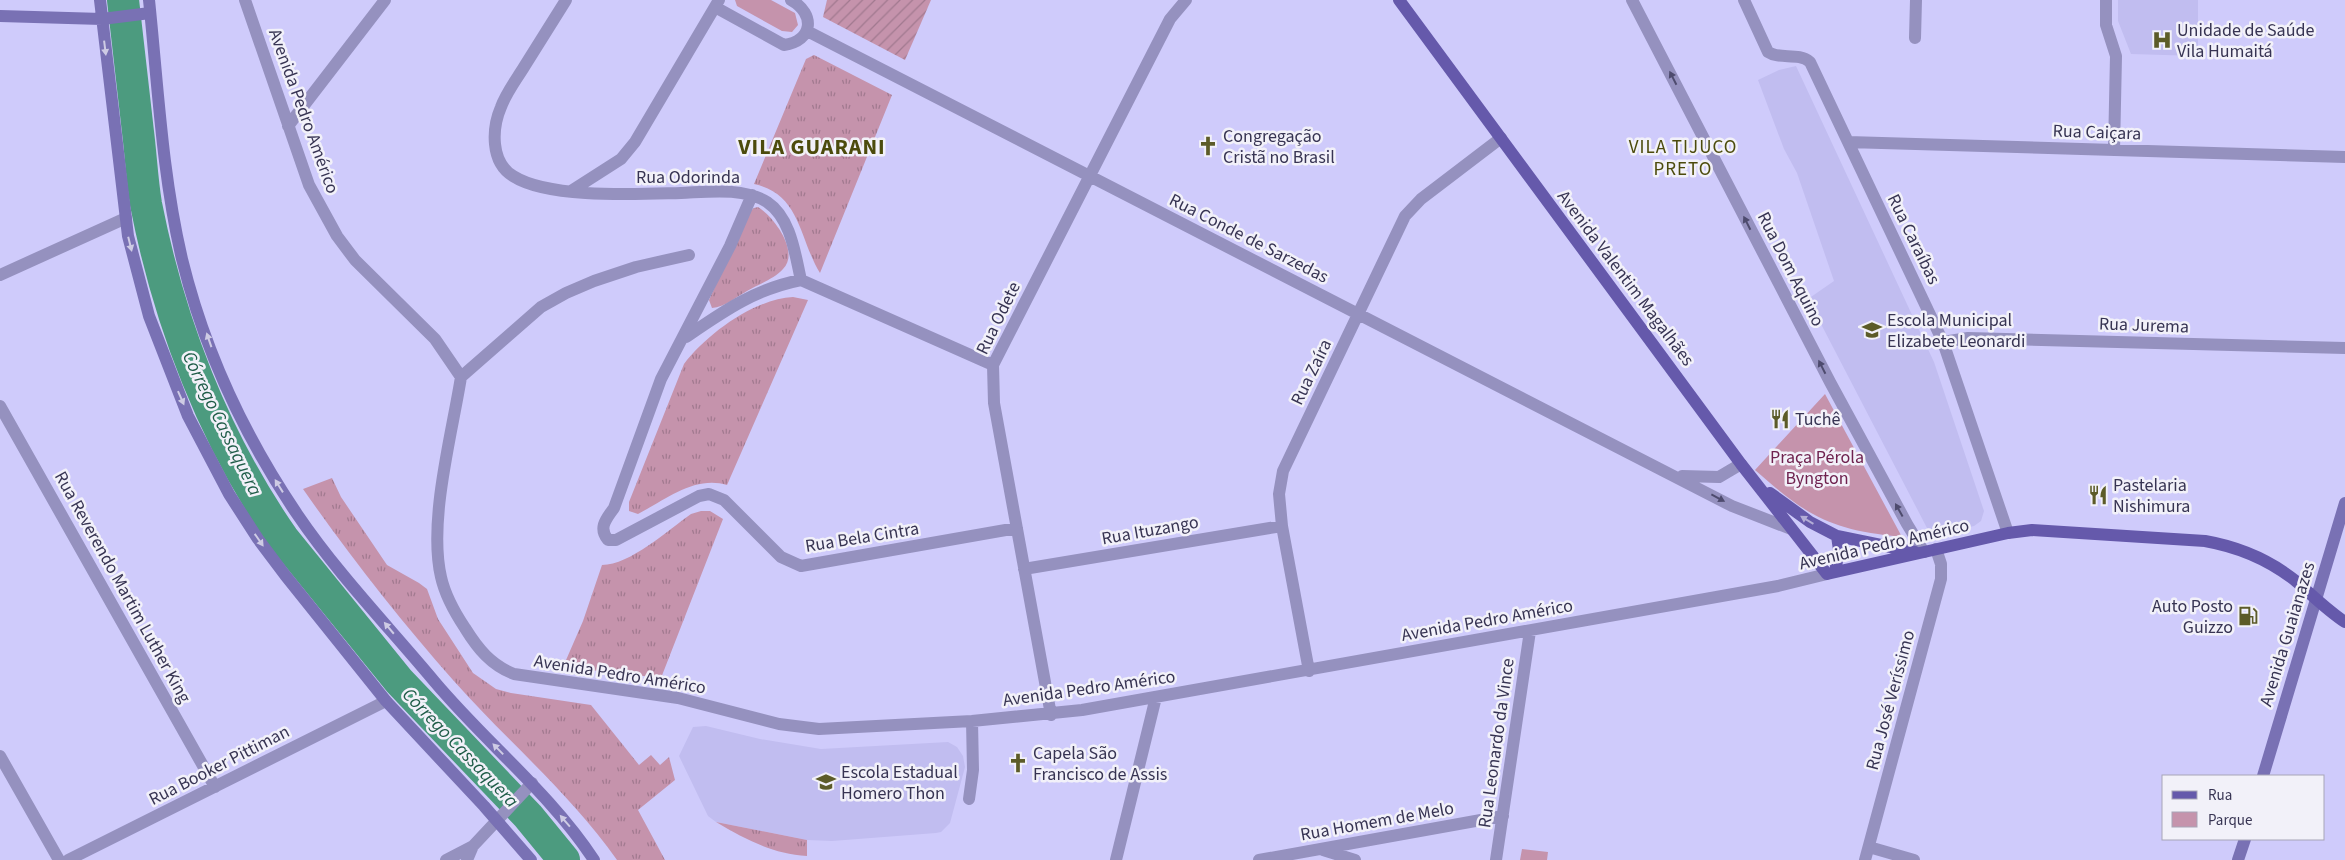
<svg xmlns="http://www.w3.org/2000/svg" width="2345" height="860" font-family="'Source Sans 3',sans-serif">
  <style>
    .built { fill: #c1bdf0 }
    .grass { fill: url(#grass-tufts) }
    .park { fill: #c593ac }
    .garden { fill: url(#garden-furrows) }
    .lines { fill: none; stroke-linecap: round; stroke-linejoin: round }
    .river { stroke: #4c9b7f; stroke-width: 32 }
    .street { stroke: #9591bf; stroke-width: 12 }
    .secondary { stroke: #7971b4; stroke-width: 12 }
    .primary { stroke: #6559ab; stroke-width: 12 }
    .oneway { fill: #cecbe4 }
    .oneway2 { fill: #4e4b6e }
    .oneway3 { fill: #b3add6 }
    .labels { text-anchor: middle; stroke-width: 5; stroke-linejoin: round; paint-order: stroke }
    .poi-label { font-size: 18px; fill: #373453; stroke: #f2f1f9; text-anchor: start }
    .street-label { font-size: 18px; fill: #373453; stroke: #f2f1f9 }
    .park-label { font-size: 18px; fill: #6f224f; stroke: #f2f1f9 }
    .neighbourhood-label { font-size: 19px; letter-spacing: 1px; fill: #4c4b0c; stroke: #f2f1f9 }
    .water-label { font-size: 19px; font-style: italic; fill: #1f5c48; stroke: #f2f1f9 }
    .district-label { font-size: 22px; font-weight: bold; letter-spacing: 1px; fill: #4c4b0c; stroke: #f2f1f9 }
  </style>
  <defs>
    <pattern id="grass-tufts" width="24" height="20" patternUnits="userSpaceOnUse" patternTransform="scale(1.25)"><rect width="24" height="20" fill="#c593ac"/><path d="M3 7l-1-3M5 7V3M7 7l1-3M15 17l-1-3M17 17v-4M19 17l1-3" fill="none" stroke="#a1798f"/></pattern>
    <pattern id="garden-furrows" width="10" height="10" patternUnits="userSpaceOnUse" patternTransform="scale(1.25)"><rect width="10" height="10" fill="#c593ac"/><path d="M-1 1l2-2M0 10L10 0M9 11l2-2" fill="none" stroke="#a1798f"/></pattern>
  </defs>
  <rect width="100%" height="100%" fill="#cfcbfb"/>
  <path class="built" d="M2118 0H2198V56L2131 54 2118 21Z
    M1796 66 1934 362 1984 511 1981 521 1974 526 1940 534H1935L1927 528 1808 299 1834 281 1797 173 1784 149 1758 80 1779 70Z
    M706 726 760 739 821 749 948 742 957 747 963 756 965 767 950 823 941 832 936 833 832 841 807 840 716 822 708 816 679 756 693 727Z"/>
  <path class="grass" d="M814 55 892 95 820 273C799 239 801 194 754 184L806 59Z
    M758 207C774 217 800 252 783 269 774 279 759 284 747 291 736 297 725 307 712 308L709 300 748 213 754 208Z
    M793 297 808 300 727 485C695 475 665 500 638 514L629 511V502L684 364C707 334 754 299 793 297Z
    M332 478 341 497 387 565 419 583 427 589 438 619 473 673 496 689 511 693 591 705 639 765 651 755 660 765 669 757 675 780 638 810 665 860H617C570 793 507 741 453 680 400 620 349 555 303 489Z
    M710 511 723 519 661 678 563 667 583 621 602 565C630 565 668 530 691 514L701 511Z
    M716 822 807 840V856C772 854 745 839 716 822Z"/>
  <path class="park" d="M735 0H771L795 13 798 25 792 32 782 31 737 6Z
    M1825 394 1902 537C1831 530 1808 517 1755 470Z
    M1522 849 1548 852 1547 860H1520Z"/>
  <path class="garden" d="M827 0H931L905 60 823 17Z"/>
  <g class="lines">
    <path class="river" d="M123 0C128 44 133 88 138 132 141 156 142 180 146 204 169 322 214 439 283 538L399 681 528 816 564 860"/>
    <path class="street" d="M245 0 309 185 337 236 355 260 435 339 461 377C452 434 428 521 441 577 445 595 455 613 465 628 478 649 491 665 514 674L678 698 779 724 819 729 972 721 1082 710 1778 586 1827 574
      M566 0C552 22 538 45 524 67 516 80 506 93 501 107 492 128 490 162 513 176 549 199 638 194 681 193 707 192 743 187 767 202 791 218 795 254 801 280L993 365
      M1632 0 1830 382 1907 524 1924 552
      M1744 0 1768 52C1780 60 1798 52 1810 62L1943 342 2008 533
      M2106 0V25L2116 56 2114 150
      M715 7 784 45C813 41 816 14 791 0
      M807 31 1732 506 1791 529
      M1915 38 1916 0
      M288 126 385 0
      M1848 142 2345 157
      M571 191 621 159 635 142 719 0
      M752 195 730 246 661 379 614 508C606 519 598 528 608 540H616L699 496 709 494 724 500 781 557 801 566 1017 528
      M0 275 126 218
      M686 337C724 311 755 289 801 280
      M1943 342 1968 338 2345 348
      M461 377 541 307 566 293 594 281 636 267 689 255
      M0 406 215 787
      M1682 476 1719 477 1741 464
      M1024 569 1282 526
      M1309 671 1282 526 1279 494 1283 471 1405 216 1421 199 1501 138
      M1051 715 994 403 993 365 1170 19 1186 0
      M0 756 59 860
      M969 799 973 770 972 721
      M1869 847 1914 860
      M1323 850 1355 860
      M68 860 386 701
      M446 860 473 846
      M467 860 473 846 532 783
      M1116 860 1156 697
      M1259 860 1503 816
      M1496 860 1530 631
      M1865 860 1941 579V564L1936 549"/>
    <path class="secondary" d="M100 0 128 236 149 316 188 416 229 494 258 539 285 575 386 701 484 806 531 860
      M149 0C158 86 162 174 182 259 204 349 245 437 297 514 337 573 388 626 434 681 485 742 550 793 594 860
      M0 16 102 19 150 13
      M2263 776 2345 503
      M2238 860 2245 839"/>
    <path class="primary" d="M1399 0 1741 464 1827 574 2008 533 2032 530 2205 541C2239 547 2270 560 2297 582 2313 596 2327 610 2345 622
      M1770 493 1810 522 1837 536 1915 552
      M1835 572 1839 550 1837 536"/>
  </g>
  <defs><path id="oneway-solid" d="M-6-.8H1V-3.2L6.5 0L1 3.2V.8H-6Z" transform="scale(1.25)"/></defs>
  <g class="oneway">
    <use href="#oneway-solid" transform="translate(105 48) rotate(83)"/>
    <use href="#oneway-solid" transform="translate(130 244) rotate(76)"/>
    <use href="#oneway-solid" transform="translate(209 340) rotate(-109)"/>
    <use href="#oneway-solid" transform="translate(181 398) rotate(66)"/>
    <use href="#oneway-solid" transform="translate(279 486) rotate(-122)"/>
    <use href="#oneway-solid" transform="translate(259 540) rotate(55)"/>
    <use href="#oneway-solid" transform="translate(389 628) rotate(-130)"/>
    <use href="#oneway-solid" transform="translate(498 749) rotate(-134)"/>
    <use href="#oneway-solid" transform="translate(565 821) rotate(-131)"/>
  </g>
  <g class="oneway2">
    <use href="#oneway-solid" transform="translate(1673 78) rotate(-117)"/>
    <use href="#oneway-solid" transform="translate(1747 223) rotate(-117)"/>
    <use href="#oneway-solid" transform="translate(1822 367) rotate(-117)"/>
    <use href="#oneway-solid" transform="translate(1718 498) rotate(28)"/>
    <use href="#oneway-solid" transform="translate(1899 510) rotate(-119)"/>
  </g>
  <use class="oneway3" href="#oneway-solid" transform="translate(1807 520) rotate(-149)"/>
  <defs>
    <symbol id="hospital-bare" viewBox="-9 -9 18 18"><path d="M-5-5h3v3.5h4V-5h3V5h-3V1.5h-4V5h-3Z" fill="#5c5b28" stroke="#f2f1f9" stroke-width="2.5" paint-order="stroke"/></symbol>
    <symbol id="church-bare" viewBox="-9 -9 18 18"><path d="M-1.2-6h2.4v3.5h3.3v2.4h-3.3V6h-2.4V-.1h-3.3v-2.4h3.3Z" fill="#5c5b28" stroke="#f2f1f9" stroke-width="2.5" paint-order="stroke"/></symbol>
    <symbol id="school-bare" viewBox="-9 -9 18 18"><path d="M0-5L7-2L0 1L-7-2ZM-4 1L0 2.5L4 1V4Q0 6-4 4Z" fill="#5c5b28" stroke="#f2f1f9" stroke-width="2.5" paint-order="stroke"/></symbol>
    <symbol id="restaurant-bare" viewBox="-9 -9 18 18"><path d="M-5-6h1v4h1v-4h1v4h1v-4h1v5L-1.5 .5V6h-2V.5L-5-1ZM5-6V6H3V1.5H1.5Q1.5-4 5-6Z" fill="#5c5b28" stroke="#f2f1f9" stroke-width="2.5" paint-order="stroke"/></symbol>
    <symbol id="fuel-bare" viewBox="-9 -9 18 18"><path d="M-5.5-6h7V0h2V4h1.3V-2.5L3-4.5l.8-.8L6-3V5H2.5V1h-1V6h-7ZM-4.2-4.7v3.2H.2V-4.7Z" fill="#5c5b28" stroke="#f2f1f9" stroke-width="2.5" paint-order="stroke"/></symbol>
  </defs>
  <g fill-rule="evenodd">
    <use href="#hospital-bare" x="2148" y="26" width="28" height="28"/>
    <use href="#church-bare" x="1194" y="132" width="28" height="28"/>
    <use href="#school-bare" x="1858" y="316" width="28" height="28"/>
    <use href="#restaurant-bare" x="1766" y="405" width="28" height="28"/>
    <use href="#restaurant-bare" x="2084" y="481" width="28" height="28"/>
    <use href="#fuel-bare" x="2234" y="602" width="28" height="28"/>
    <use href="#church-bare" x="1004" y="749" width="28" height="28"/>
    <use href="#school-bare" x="812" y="768" width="28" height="28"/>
  </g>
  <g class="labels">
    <g class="poi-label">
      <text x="2177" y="36">Unidade de Saúde<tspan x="2177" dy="21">Vila Humaitá</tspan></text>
      <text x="1223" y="142">Congregação<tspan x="1223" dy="21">Cristã no Brasil</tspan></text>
      <text x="1887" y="326">Escola Municipal<tspan x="1887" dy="21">Elizabete Leonardi</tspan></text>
      <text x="1795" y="425">Tuchê</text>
      <text x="2113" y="491">Pastelaria<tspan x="2113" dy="21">Nishimura</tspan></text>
      <text x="2233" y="612" text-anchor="end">Auto Posto<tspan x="2233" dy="21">Guizzo</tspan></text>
      <text x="1033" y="759">Capela São<tspan x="1033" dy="21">Francisco de Assis</tspan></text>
      <text x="841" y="778">Escola Estadual<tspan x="841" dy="21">Homero Thon</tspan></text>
    </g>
    <g class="street-label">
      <text transform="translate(304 111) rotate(70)" y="6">Avenida Pedro Américo</text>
      <text transform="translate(2097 132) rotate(2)" y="6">Rua Caiçara</text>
      <text x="688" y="183">Rua Odorinda</text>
      <text transform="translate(1249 238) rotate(27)" y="6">Rua Conde de Sarzedas</text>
      <text transform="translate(1914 239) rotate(64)" y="6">Rua Caraíbas</text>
      <text transform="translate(1791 269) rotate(63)" y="6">Rua Dom Aquino</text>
      <text transform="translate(1626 278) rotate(53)" y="6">Avenida Valentim Magalhães</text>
      <text transform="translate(998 318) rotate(-64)" y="6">Rua Odete</text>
      <text transform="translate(2144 325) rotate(2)" y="6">Rua Jurema</text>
      <text transform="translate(1311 372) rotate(-64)" y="6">Rua Zaíra</text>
      <text transform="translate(1150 530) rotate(-10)" y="6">Rua Ituzango</text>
      <text transform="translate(862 537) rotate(-9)" y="6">Rua Bela Cintra</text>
      <text transform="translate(1884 544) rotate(-13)" y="6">Avenida Pedro Américo</text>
      <text transform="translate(123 587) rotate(61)" y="6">Rua Reverendo Martim Luther King</text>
      <text transform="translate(1487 620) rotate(-10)" y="6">Avenida Pedro Américo</text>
      <text transform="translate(2287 634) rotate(-73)" y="6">Avenida Guaianazes</text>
      <text transform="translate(620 674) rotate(9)" y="6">Avenida Pedro Américo</text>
      <text transform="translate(1089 688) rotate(-8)" y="6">Avenida Pedro Américo</text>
      <text transform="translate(1890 700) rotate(-75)" y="6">Rua José Veríssimo</text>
      <text transform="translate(1496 743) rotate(-82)" y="6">Rua Leonardo da Vince</text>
      <text transform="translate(219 765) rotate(-27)" y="6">Rua Booker Pittiman</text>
      <text transform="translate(1377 821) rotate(-10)" y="6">Rua Homem de Melo</text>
    </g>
    <g class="park-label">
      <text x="1817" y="463">Praça Pérola<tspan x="1817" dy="21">Byngton</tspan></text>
    </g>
    <g class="neighbourhood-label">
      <text x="1683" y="153">VILA TIJUCO<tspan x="1683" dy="22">PRETO</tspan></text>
    </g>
    <g class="water-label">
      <text transform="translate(223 423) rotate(64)" y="7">Córrego Cassaquera</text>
      <text transform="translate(461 747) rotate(46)" y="7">Córrego Cassaquera</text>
    </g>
    <g class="district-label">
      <text x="812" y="154">VILA GUARANI</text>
    </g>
  </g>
  <rect x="2162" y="775" width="162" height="65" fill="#f2f1f9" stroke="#a7a5b7"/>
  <rect x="2172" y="791" width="25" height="8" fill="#6559ab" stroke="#a7a5b7"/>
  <text x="2208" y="800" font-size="15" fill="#373453">Rua</text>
  <rect x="2172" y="812" width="25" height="15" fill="#c593ac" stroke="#a7a5b7"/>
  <text x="2208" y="825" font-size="15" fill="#373453">Parque</text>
</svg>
